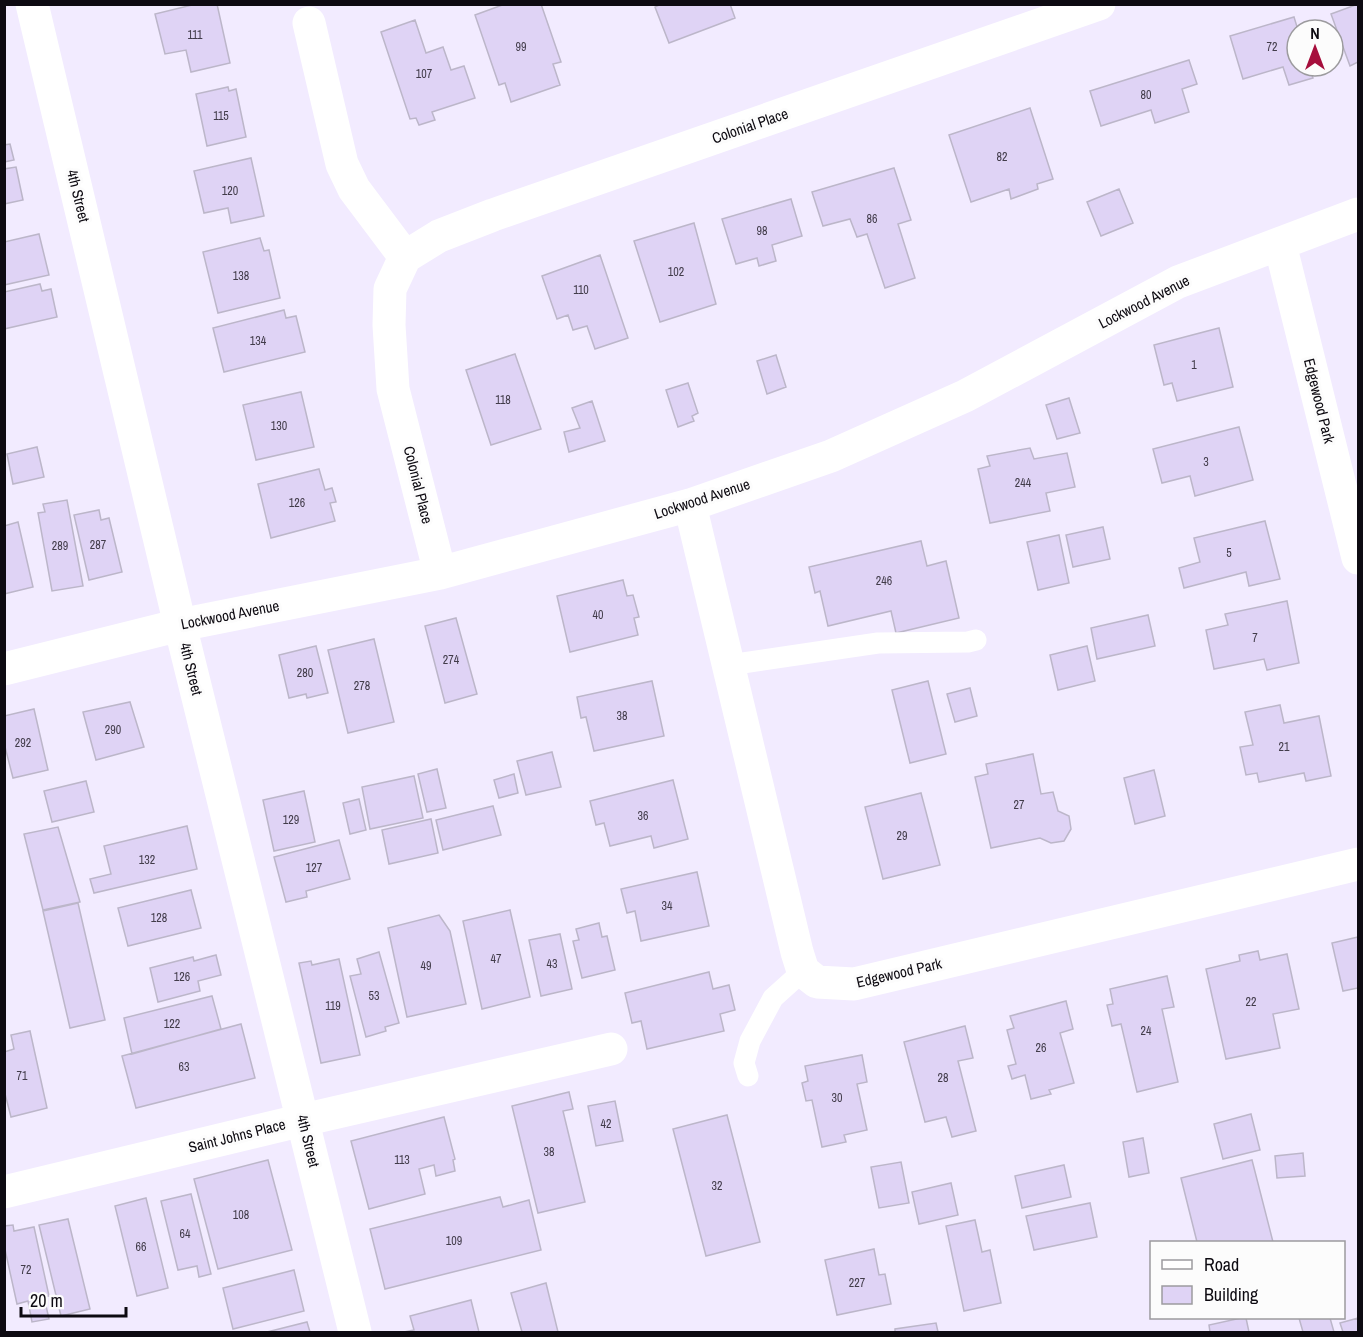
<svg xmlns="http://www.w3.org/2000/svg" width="1363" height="1337" font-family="'Archivo Narrow',sans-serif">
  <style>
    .building { fill: #dfd3f5; stroke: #bcb6c9; stroke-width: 1.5 }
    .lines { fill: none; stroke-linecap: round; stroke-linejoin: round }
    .service { stroke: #fff; stroke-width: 21 }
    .minor { stroke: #fff; stroke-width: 33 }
    .labels { text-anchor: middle; stroke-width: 6; stroke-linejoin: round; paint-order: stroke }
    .number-label { font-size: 12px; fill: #423c4a }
    .street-label { font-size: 15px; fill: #0d0a11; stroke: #fcfcfc }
  </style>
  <rect width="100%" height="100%" fill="#f2ebff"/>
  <path class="building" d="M196 4H217L230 63 191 72 186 50 165 54 155 14Z
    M505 4H541L561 62 553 64 560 85 511 102 505 83 499 85 475 15Z
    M661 4H730L735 18 669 43 655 7Z
    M1358 4V62L1350 66 1331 14Z
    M1294 17 1298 30 1297 66H1309L1313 78 1289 85 1283 67 1243 79 1230 36Z
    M415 20 426 53 443 47 451 70 464 66 475 98 432 112 435 120 419 125 416 118 410 119 381 32Z
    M1189 60 1197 84 1182 89 1189 112 1155 123 1151 110 1101 126 1090 91Z
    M228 87 229 91 236 89 246 137 207 146 196 94Z
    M1030 108 1053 179 1037 184 1038 189 1011 199 1009 189 971 202 949 135Z
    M10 144 14 160 4 162V145Z
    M251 158 264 216 231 223 228 208 204 213 194 171Z
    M16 167 23 200 4 204V169Z
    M894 168 911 220 898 224 915 278 885 288 867 234 857 237 850 219 823 226 812 192Z
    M1119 189 1133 223 1101 236 1087 202Z
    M791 199 802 236 772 245 776 261 759 266 757 258 736 264 722 219Z
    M694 223 716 304 660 322 634 241Z
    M39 234 49 275 4 285V242Z
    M260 238 264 251 269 250 280 298 218 313 203 252Z
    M600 255 628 338 595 349 587 326 573 330 568 315 557 319 542 276Z
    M40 284 42 291 51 289 57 317 4 329V292Z
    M284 310 286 318 296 316 305 352 224 372 213 328Z
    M1219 328 1233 387 1177 401 1172 383 1164 385 1154 345Z
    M515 354 541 429 491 445 466 370Z
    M776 355 786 387 767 394 757 361Z
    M688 383 698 413 692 416 694 421 678 427 666 390Z
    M301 392 314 447 256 460 243 405Z
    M1069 398 1080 433 1057 439 1046 405Z
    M592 401 605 441 569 452 564 432 580 428 572 408Z
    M1239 427 1253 480 1195 496 1190 476 1162 483 1153 449Z
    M37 447 44 477 13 484 7 454Z
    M1030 448 1034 459 1067 453 1075 487 1046 493 1050 511 990 523 978 469 990 466 987 456Z
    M319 469 325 490 332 488 336 502 330 503 335 521 271 538 258 484Z
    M67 500 83 586 52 591 38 513 45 512 43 504Z
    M99 510 101 520 109 518 122 572 89 580 74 515Z
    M1265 521 1280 579 1249 586 1246 572 1184 588 1179 568 1200 562 1194 538Z
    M18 522 33 587 4 594V526Z
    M1103 527 1110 559 1073 567 1066 535Z
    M1059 535 1069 583 1038 590 1027 542Z
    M921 541 927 566 946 561 959 618 896 633 891 611 828 626 820 591 815 593 809 567Z
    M623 580 627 596 633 595 639 617 634 618 638 635 570 652 557 596Z
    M1287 601 1299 663 1267 670 1264 659 1214 669 1206 630 1228 625 1225 614Z
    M1148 615 1155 646 1097 659 1091 628Z
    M456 618 477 694 445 703 425 626Z
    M374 639 394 722 348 733 328 650Z
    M316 646 328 693 307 698 306 694 289 698 279 655Z
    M1087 646 1095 681 1058 690 1050 655Z
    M652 681 664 736 594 751 586 717 581 718 577 697Z
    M928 681 946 754 910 763 892 690Z
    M970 688 977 716 955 722 947 694Z
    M130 702 144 747 96 760 83 712Z
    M1280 705 1284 723 1319 716 1331 776 1306 781 1304 773 1259 782 1257 773 1246 775 1240 747 1253 745 1245 712Z
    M34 709 48 770 13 778 4 743V716Z
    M552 752 561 787 526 795 517 761Z
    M1033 754 1041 794 1053 792 1058 811 1069 816 1071 829 1064 841 1051 843 1040 838 991 848 975 777 988 774 986 764Z
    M437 769 446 808 427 812 418 774Z
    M1154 770 1165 816 1135 824 1124 778Z
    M514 774 518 793 499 798 494 780Z
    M414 776 423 818 370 829 362 787Z
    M673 780 688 839 654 848 651 836 610 846 604 823 596 825 590 801Z
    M86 781 94 812 52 822 44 791Z
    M304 791 315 842 274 851 263 800Z
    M921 793 940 865 883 879 865 807Z
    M359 799 366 830 350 834 343 803Z
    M493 806 501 835 443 850 436 820Z
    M431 819 438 853 389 864 382 830Z
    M187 826 197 869 94 893 90 879 111 874 104 846Z
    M58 827 80 902 43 910 24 834Z
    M339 840 350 879 306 891 307 897 286 902 274 857Z
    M697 872 709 926 641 941 635 911 627 913 621 889Z
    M191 890 201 928 128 946 118 908Z
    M78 903 105 1020 70 1028 43 911Z
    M510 910 530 997 482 1009 463 921Z
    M439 915 450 931 466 1004 407 1017 388 928Z
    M599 923 602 937 607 936 615 970 582 978 573 941 579 940 576 929Z
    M560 934 572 989 541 996 529 940Z
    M1358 937V988L1343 991 1332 943Z
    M1258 951 1260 960 1287 954 1299 1009 1273 1014 1280 1048 1226 1059 1206 969 1240 961 1239 955Z
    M379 952 399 1023 385 1027 386 1031 366 1037 350 976 361 974 357 959Z
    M216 955 221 975 198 981 200 991 158 1002 150 968 193 957 194 961Z
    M339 959 360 1055 321 1063 299 963 311 961 312 965Z
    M709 972 713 989 729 985 735 1010 720 1014 724 1031 647 1049 641 1021 632 1023 625 993Z
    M1167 976 1174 1007 1162 1009 1178 1082 1137 1092 1121 1024 1112 1026 1107 1005 1113 1004 1110 989Z
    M212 996 221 1029 132 1054 124 1018Z
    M1066 1001 1073 1029 1060 1033 1074 1083 1049 1090 1051 1094 1031 1099 1025 1075 1012 1079 1008 1066 1016 1064 1007 1030 1014 1028 1010 1016Z
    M241 1024 255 1078 136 1108 122 1056Z
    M965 1026 973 1058 958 1061 976 1131 952 1137 946 1117 925 1122 904 1042Z
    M30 1031 47 1108 11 1117 4 1090V1052L14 1049 11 1035Z
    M862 1055 867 1082 857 1084 867 1130 844 1135 846 1142 822 1147 812 1100 806 1101 802 1083 808 1081 805 1066Z
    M569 1092 573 1109 563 1111 585 1202 538 1213 512 1106Z
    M615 1101 623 1141 596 1146 588 1106Z
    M1251 1114 1260 1150 1223 1159 1214 1124Z
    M727 1115 760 1242 706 1256 673 1129Z
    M444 1117 455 1159 453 1160 455 1171 436 1176 434 1165 419 1169 425 1194 369 1209 351 1141Z
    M1143 1138 1149 1173 1129 1177 1123 1142Z
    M1303 1153 1305 1176 1277 1178 1275 1156Z
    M268 1160 292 1250 218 1269 194 1179Z
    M1252 1160 1273 1242H1197L1181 1178Z
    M901 1162 909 1203 879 1208 871 1167Z
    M1064 1165 1071 1197 1022 1208 1015 1176Z
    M951 1183 958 1215 919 1224 912 1192Z
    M191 1194 211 1274 199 1277 197 1266 178 1270 161 1201Z
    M500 1197 503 1207 529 1200 541 1250 385 1289 370 1229Z
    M146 1198 168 1288 137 1296 115 1206Z
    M1090 1203 1097 1237 1034 1250 1026 1216Z
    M68 1219 90 1309 61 1316 39 1225Z
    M975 1220 982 1252 990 1250 1001 1303 964 1311 946 1226Z
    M13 1225 14 1231 34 1227 49 1296 44 1297 49 1319 32 1322 28 1301 17 1304 4 1245V1226Z
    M874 1249 879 1275 885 1274 891 1304 837 1315 825 1260Z
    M294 1270 304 1311 233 1329 223 1288Z
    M546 1283 558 1332H522L511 1293Z
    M471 1300 479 1332H404L414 1330 410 1316Z
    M1241 1318H1246L1249 1332H1210L1209 1325Z
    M1299 1318H1330L1334 1332H1303Z
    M1358 1318V1332H1343L1340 1323Z
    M307 1322 310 1332H267Z
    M936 1323 938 1332H895V1329Z"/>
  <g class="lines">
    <path class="service" d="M729 665 878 643 968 642 976 640
      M748 1076 744 1063 750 1041 773 998 803 971"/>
    <path class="minor" d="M32 4 180 625 355 1332
      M309 23 342 164 354 189 405 257
      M1280 244 1358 558
      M690 505 797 952 803 971 817 982 854 984 1358 864
      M440 573 393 389 389 325 390 289 405 257 439 236 493 215 1099 4
      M4 669 180 625 440 573 690 505 831 456 965 396 1178 282 1358 214
      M4 1192 303 1120 611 1049"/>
  </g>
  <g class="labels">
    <g class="number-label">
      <text x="195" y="39">111</text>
      <text x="521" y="51">99</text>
      <text x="1272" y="51">72</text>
      <text x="424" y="78">107</text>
      <text x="1146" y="99">80</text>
      <text x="221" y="120">115</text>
      <text x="1002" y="161">82</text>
      <text x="230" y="195">120</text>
      <text x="872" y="223">86</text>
      <text x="762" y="235">98</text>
      <text x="676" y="276">102</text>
      <text x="241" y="280">138</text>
      <text x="581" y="294">110</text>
      <text x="258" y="345">134</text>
      <text x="1194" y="369">1</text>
      <text x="503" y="404">118</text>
      <text x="279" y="430">130</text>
      <text x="1206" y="466">3</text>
      <text x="1023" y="487">244</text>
      <text x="297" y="507">126</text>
      <text x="98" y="549">287</text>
      <text x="60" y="550">289</text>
      <text x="1229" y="557">5</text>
      <text x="884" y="585">246</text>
      <text x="598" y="619">40</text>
      <text x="1255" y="642">7</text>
      <text x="451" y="664">274</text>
      <text x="305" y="677">280</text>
      <text x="362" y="690">278</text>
      <text x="622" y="720">38</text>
      <text x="113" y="734">290</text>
      <text x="23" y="747">292</text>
      <text x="1284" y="751">21</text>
      <text x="1019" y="809">27</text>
      <text x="643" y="820">36</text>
      <text x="291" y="824">129</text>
      <text x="902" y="840">29</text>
      <text x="147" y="864">132</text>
      <text x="314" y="872">127</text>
      <text x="667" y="910">34</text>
      <text x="159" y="922">128</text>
      <text x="496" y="963">47</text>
      <text x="552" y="968">43</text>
      <text x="426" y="970">49</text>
      <text x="182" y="981">126</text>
      <text x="374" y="1000">53</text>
      <text x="1251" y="1006">22</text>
      <text x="333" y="1010">119</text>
      <text x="172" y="1028">122</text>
      <text x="1146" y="1035">24</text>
      <text x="1041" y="1052">26</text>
      <text x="184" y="1071">63</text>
      <text x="22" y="1080">71</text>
      <text x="943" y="1082">28</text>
      <text x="837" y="1102">30</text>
      <text x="606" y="1128">42</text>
      <text x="549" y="1156">38</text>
      <text x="402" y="1164">113</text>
      <text x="717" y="1190">32</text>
      <text x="241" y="1219">108</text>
      <text x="185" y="1238">64</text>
      <text x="454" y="1245">109</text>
      <text x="141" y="1251">66</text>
      <text x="26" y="1274">72</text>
      <text x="857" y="1287">227</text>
    </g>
    <g class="street-label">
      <text transform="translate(750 126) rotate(-19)" y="5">Colonial Place</text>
      <text transform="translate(78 196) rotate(76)" y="5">4th Street</text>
      <text transform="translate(1144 302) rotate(-27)" y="5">Lockwood Avenue</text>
      <text transform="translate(1319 401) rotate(76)" y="5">Edgewood Park</text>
      <text transform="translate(418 485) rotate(76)" y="5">Colonial Place</text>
      <text transform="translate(702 499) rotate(-18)" y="5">Lockwood Avenue</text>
      <text transform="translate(230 615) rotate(-11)" y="5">Lockwood Avenue</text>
      <text transform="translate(191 669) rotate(76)" y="5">4th Street</text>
      <text transform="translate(899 973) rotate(-13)" y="5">Edgewood Park</text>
      <text transform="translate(237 1136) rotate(-14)" y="5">Saint Johns Place</text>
      <text transform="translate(308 1141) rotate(76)" y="5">4th Street</text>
    </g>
  </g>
  <rect width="1363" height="1337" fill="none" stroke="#0d0a11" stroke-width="12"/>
  <rect x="1150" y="1241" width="195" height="78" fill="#fcfcfc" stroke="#9c9b9e" stroke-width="1.5"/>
  <rect x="1162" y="1260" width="30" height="9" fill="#ffffff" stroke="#9c9b9e" stroke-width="1.5"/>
  <text x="1204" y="1271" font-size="18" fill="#0d0a11">Road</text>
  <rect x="1162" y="1286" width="30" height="18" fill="#dfd3f5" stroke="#9c9b9e" stroke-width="1.5"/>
  <text x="1204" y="1301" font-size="18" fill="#0d0a11">Building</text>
  <g transform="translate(1315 48)"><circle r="28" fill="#fcfcfc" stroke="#9c9b9e" stroke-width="1.5"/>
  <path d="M0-4.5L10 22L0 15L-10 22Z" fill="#a60e3c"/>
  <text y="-9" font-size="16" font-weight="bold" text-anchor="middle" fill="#0d0a11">N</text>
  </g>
  <path d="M21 1307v9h105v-9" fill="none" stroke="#0d0a11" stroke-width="3"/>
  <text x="30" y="1307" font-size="18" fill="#0d0a11" stroke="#fcfcfc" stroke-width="4.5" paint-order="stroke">20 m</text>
</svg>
